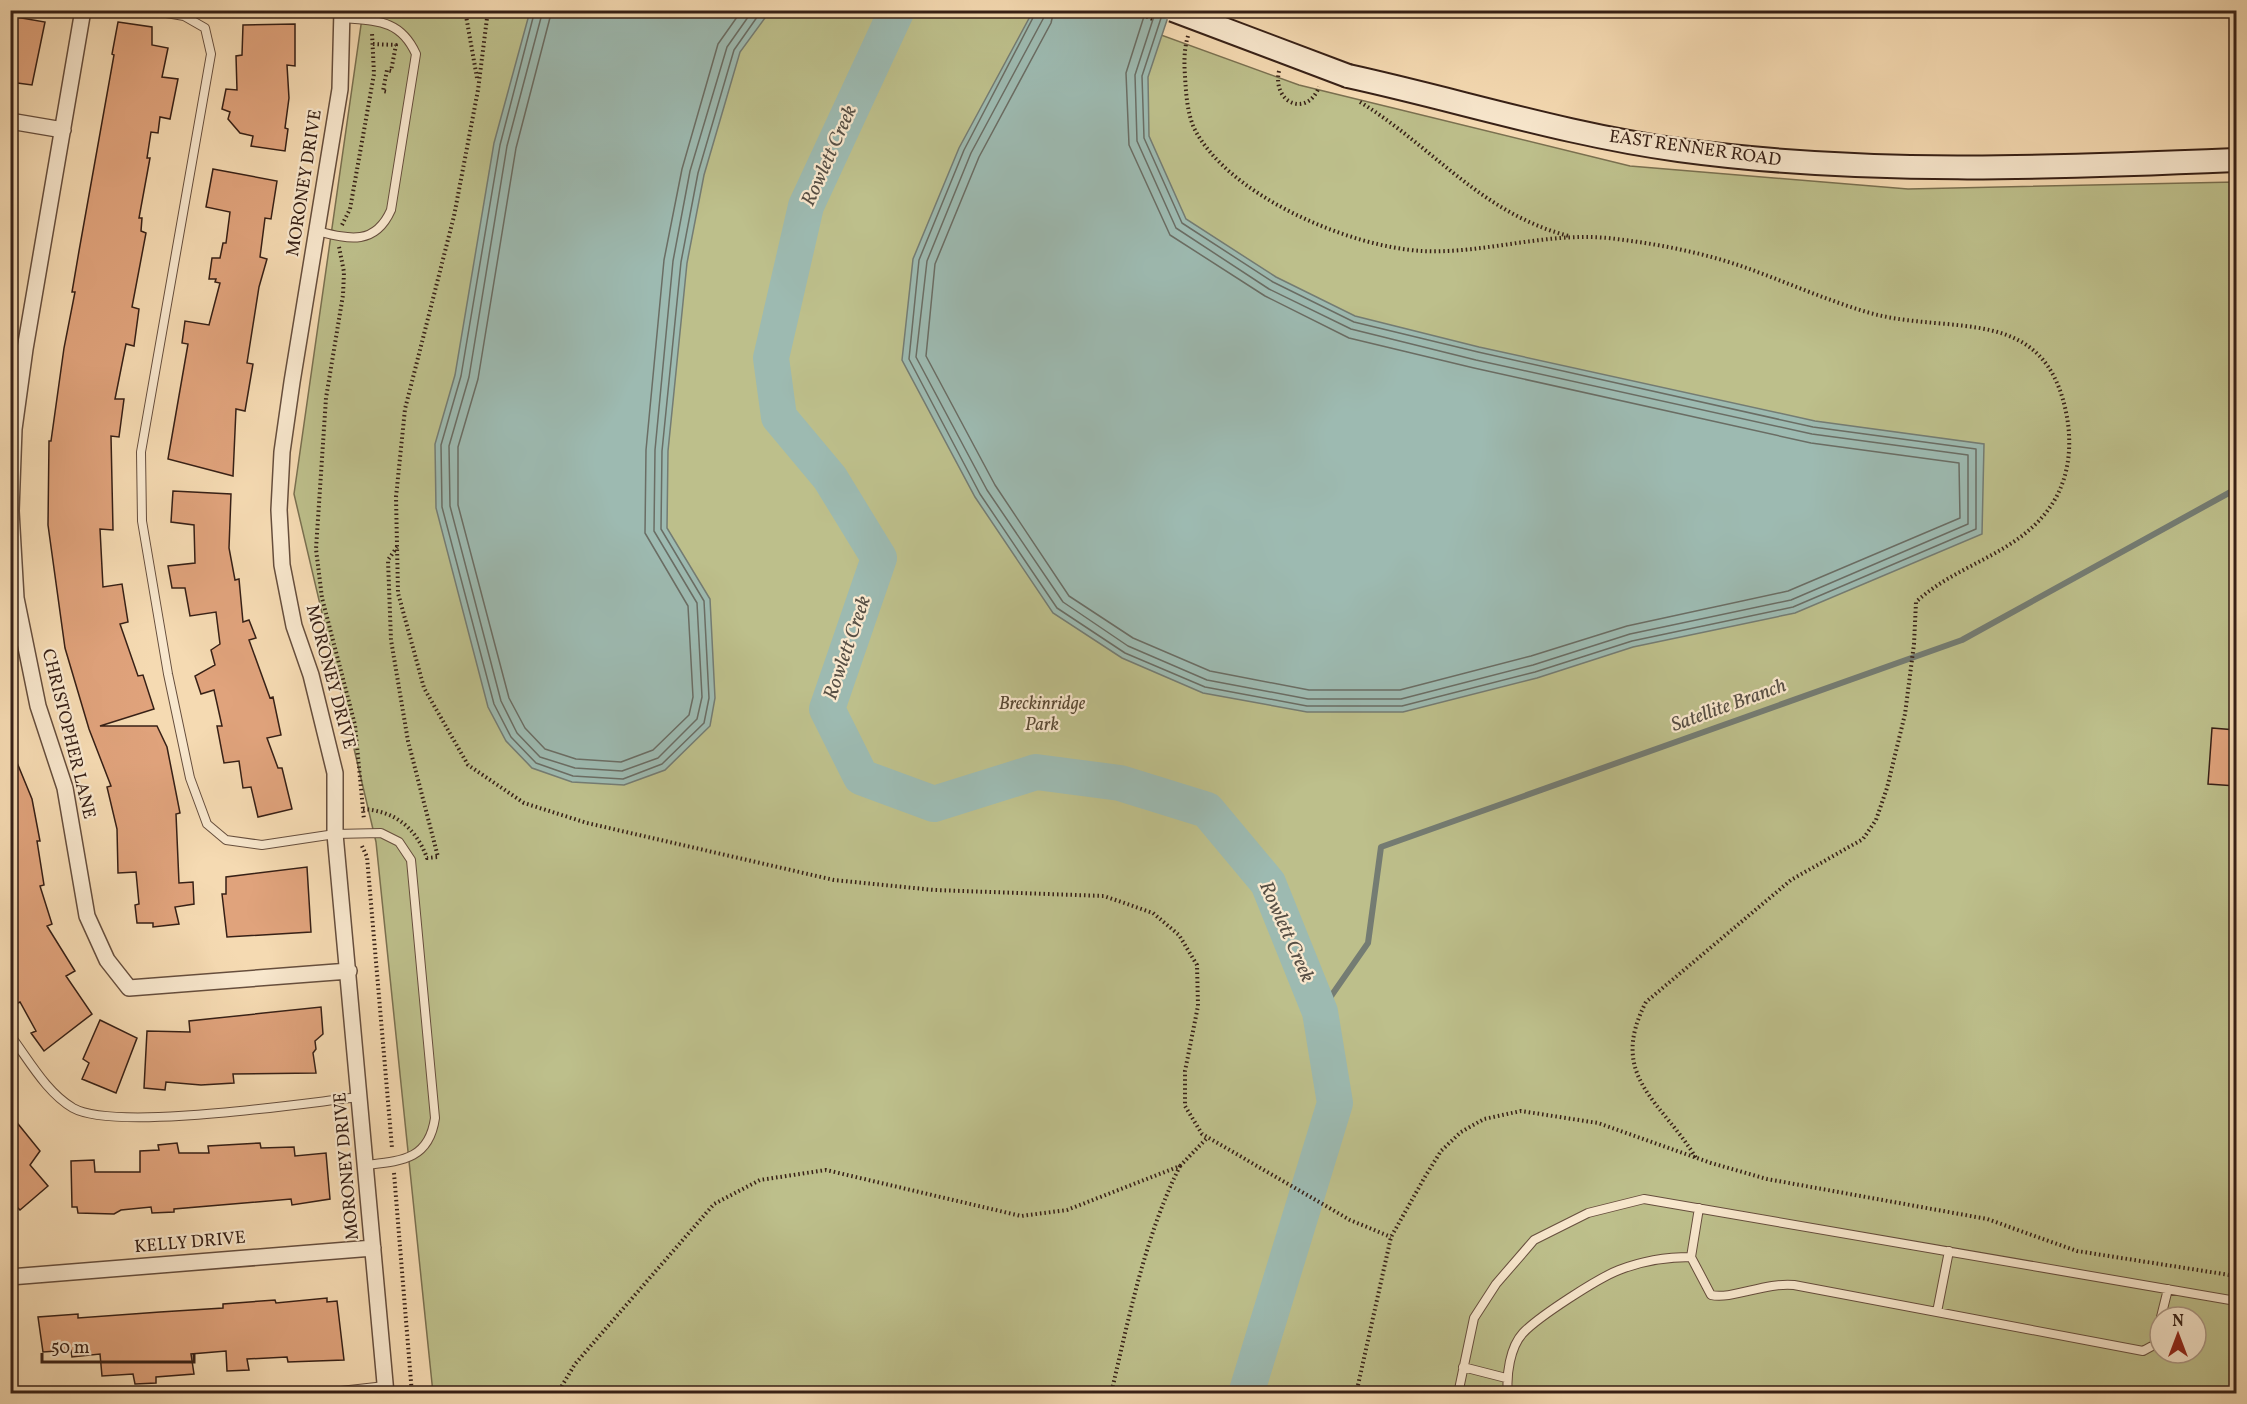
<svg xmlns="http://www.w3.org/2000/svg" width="2247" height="1404" viewBox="0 0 2247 1404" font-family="Vollkorn,serif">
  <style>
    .green { fill: #bdbf8b; stroke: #7a7050; stroke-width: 1.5; fill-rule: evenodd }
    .water { fill: #9dbab1; stroke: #747c73; stroke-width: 1.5 }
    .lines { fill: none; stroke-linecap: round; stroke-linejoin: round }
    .shore { stroke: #6a6d64; stroke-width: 1.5 }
    .stream { stroke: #747c73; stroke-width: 6 }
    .river { stroke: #9dbab1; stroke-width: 36 }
    .building { fill: #e0a37c; stroke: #372016; stroke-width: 1.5 }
    .lane-casing { stroke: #664e3d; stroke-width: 10 }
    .street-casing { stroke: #664e3d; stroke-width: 18 }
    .secondary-casing { stroke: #372016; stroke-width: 26 }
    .path { stroke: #372016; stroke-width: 4; stroke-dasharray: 1.5 3; stroke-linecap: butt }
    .lane { stroke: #f8e7cd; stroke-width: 8 }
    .street { stroke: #f8e7cd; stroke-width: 15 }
    .secondary { stroke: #f8e7cd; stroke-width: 22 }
    .secondary-bridge-casing { stroke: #372016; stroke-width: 26; stroke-linecap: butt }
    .path-bridge { stroke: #372016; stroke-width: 4; stroke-dasharray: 1.5 3; stroke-linecap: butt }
    .secondary-bridge { stroke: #f8e7cd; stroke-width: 22 }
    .labels { text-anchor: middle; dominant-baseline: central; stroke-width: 4.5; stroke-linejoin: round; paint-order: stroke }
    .street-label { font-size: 18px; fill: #372016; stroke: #f8e7cd }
    .park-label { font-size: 18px; font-style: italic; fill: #584833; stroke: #f8e7cd }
    .water-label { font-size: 20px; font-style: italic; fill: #564e44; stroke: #f8e7cd }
  </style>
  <rect width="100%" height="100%" fill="#f5dab2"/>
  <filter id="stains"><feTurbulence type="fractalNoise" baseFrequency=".00333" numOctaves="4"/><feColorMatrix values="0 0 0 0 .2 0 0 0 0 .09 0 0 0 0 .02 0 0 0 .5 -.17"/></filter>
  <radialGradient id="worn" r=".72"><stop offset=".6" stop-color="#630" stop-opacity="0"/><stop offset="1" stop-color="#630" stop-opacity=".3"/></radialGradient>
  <!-- green -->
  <path class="green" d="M 363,11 L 1095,11 L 1299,85 L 1630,166 L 1908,189 L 2236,182 L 2236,1393 L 433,1393 L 376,842 L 294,494 ZM 2160,1317 L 2196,1317 L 2196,1353 L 2160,1353 Z"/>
  <!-- water -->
  <path class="water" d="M 530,11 L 770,11 L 740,52 L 704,175 L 687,263 L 668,451 L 667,528 L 710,599 L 715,698 L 710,726 L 665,770 L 624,785 L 572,782 L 532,768 L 506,741 L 488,707 L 436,508 L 435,444 L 455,375 L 494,143 Z
    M 1033,11 L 1170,11 L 1148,77 L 1149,136 L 1186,219 L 1276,277 L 1355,316 L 1479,347 L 1815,421 L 1984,444 L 1982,534 L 1795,613 L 1633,647 L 1537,678 L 1403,712 L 1307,712 L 1203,693 L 1122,658 L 1053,613 L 975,497 L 902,360 L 913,259 L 959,148 Z"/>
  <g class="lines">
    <!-- shore -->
    <path class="shore" d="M 535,10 L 500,145 L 461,376 L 441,445 L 442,507 L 494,704 L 511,737 L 536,763 L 573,776 L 623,779 L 662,764 L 704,723 L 709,698 L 704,601 L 661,529 L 662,451 L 681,262 L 698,173 L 734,50 L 762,10
      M 543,10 L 507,146 L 469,377 L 449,446 L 450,506 L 501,701 L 517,733 L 540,757 L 575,768 L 622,771 L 658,758 L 697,719 L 702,697 L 697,603 L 654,531 L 655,450 L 673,261 L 690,171 L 727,47 L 753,10
      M 552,10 L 516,148 L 478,379 L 458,447 L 458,505 L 509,698 L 525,728 L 545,749 L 576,759 L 621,762 L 653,750 L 689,715 L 693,697 L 688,606 L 645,533 L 646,450 L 664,260 L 682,169 L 718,44 L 742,10
      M 1037,10 L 964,150 L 919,260 L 909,359 L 980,494 L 1057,608 L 1125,653 L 1205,687 L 1307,706 L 1402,706 L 1535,672 L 1632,641 L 1793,607 L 1976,529 L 1976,449 L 1813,427 L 1478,352 L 1354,322 L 1273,282 L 1182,223 L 1144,138 L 1142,76 L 1162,15
      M 1045,10 L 1043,19 L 971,153 L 927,261 L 916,357 L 987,490 L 1063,602 L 1128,646 L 1207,680 L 1308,699 L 1401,699 L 1533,665 L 1630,634 L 1791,600 L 1968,524 L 1968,455 L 1812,434 L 1476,360 L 1351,329 L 1269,289 L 1176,228 L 1137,141 L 1135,75 L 1156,10
      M 1054,10 L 1051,23 L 979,157 L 935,264 L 926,356 L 995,485 L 1069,596 L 1133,638 L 1210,671 L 1309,690 L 1400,690 L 1531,656 L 1627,626 L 1788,591 L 1960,518 L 1959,463 L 1811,443 L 1474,368 L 1349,338 L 1265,296 L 1170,235 L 1129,145 L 1126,73 L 1146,10"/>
    <!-- stream -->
    <path class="stream" d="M 1320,1012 L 1368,943 L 1381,847 L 1962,640 L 2236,489"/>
    <!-- river -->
    <path class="river" d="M 897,10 L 806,206 L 771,358 L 779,417 L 830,478 L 879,558 L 827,709 L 861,777 L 934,804 L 1036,772 L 1120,783 L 1207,810 L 1268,883 L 1320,1012 L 1335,1103 L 1246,1394"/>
  </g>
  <!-- building -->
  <path class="building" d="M 10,16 L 45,22 L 32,85 L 10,82 Z
    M 118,22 L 152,27 L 152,45 L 168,48 L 162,77 L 178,79 L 170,119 L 160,117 L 158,133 L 151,132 L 147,158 L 150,158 L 139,218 L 142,218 L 141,231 L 146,233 L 132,307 L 139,309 L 134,346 L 126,344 L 115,399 L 124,399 L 119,437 L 111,436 L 113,530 L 100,529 L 103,587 L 122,584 L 128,622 L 120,624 L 138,676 L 143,675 L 154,709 L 100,726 L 157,726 L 167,747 L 180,813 L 176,814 L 179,883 L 193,882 L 194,904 L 175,907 L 179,924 L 153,927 L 153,923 L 137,923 L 135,905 L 139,904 L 136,872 L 118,873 L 117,829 L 107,787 L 111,786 L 89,729 L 65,648 L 48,525 L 49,441 L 51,441 L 64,348 L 75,292 L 72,292 L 79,251 L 114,55 L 112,54 Z
    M 295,24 L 295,66 L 287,65 L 289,98 L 285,128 L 288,129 L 285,151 L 251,146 L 253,136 L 240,133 L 228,119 L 230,112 L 222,109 L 226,89 L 237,90 L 236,56 L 242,55 L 243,25 Z
    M 213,169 L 277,181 L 271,219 L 265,218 L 260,257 L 267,259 L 259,287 L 247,363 L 253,364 L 245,411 L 236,409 L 233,476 L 168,459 L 188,344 L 182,343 L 185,321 L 209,325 L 220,283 L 215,282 L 216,279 L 209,279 L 212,258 L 220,258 L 223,243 L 226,243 L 230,212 L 206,207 Z
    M 173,491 L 231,494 L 229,548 L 235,580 L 239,579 L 243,622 L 249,620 L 256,638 L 249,640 L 270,698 L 273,697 L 281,735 L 267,738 L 278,768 L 282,768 L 292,809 L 258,817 L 251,787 L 243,788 L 239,761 L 224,763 L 217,726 L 222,726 L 214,690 L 201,694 L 195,676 L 215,665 L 211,650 L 220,644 L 216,612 L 190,616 L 185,588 L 172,588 L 168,566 L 195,563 L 194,525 L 171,522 Z
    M 2212,728 L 2236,730 L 2236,786 L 2208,784 Z
    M 11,748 L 32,799 L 40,841 L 37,841 L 44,885 L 40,886 L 52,924 L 47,926 L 75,971 L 66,976 L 92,1014 L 44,1051 L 31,1033 L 36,1031 L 20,1002 L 16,1004 L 10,994 Z
    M 307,867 L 311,932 L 227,937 L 222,894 L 226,894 L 226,877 Z
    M 321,1007 L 323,1034 L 315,1041 L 316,1049 L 313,1053 L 316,1073 L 233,1074 L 234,1083 L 201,1085 L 166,1082 L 165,1090 L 144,1088 L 147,1031 L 190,1032 L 189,1021 Z
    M 100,1020 L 137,1038 L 116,1093 L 82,1079 L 89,1063 L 83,1059 Z
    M 10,1114 L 40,1151 L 30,1165 L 48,1186 L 20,1210 L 10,1200 Z
    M 177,1143 L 179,1153 L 209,1153 L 208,1146 L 260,1143 L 261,1148 L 294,1147 L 295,1156 L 326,1153 L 330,1199 L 292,1205 L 291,1199 L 174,1209 L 174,1212 L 152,1213 L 151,1207 L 121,1210 L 114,1214 L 78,1213 L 77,1207 L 72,1207 L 71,1161 L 94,1160 L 95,1172 L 140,1172 L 140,1151 L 159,1150 L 158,1145 Z
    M 327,1298 L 327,1302 L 337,1301 L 344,1360 L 288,1362 L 287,1357 L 247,1359 L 249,1370 L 227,1371 L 226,1351 L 191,1354 L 194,1374 L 156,1377 L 156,1383 L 135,1384 L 133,1374 L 102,1376 L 100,1354 L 72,1357 L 71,1350 L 43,1352 L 38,1317 L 78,1314 L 78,1318 L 160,1312 L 223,1308 L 223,1304 L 275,1300 L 276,1303 Z"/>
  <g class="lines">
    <defs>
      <path id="lane" d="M 149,10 L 184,16 L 205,28 L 211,54 L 141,452 L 142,521 L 168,674 L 190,778 L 207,824 L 226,840 L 262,845 L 335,834 L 381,833 L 399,842 L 411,860 L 435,1118 C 429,1160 401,1161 366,1165
        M 317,231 C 349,239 375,246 391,210 L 416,54 C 400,19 376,21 342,18
        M 10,1035 C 29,1060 46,1092 73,1108 C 116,1132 303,1103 360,1097
        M 1691,1257 L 1699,1208
        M 1937,1312 L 1949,1251
        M 2161,1317 L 2168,1289
        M 1463,1367 L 1506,1378
        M 314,1394 L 385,1386
        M 1458,1394 L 1474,1318 L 1496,1284 L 1534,1240 L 1588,1213 L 1644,1199 L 2236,1301
        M 1508,1394 C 1506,1375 1510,1347 1523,1333 C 1538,1317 1598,1278 1619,1270 C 1642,1261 1667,1257 1691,1257 L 1711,1295 C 1731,1300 1766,1282 1794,1285 L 2143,1351 L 2154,1345 L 2160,1321"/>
      <path id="street" d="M 83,10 L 25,349 L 14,429 L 11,511 L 16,598 L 38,706 L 65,788 L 87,916 L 107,960 L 129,988 L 349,971
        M 342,10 L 340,89 L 292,382 L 282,452 L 279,510 L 282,565 L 294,626 L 311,675 L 335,773 L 335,834 L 386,1394
        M 10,121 L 63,130
        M 10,1277 L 373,1248"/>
      <path id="secondary" d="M 1348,76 C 1458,100 1567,135 1679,150 C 1864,175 2051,168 2236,160"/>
    </defs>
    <!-- lane casing -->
    <use href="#lane" class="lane-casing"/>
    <!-- street casing -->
    <use href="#street" class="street-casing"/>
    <!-- secondary casing -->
    <use href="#secondary" class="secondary-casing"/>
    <!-- path -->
    <path class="path" d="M 465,10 L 477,78
      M 488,10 L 478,90 L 454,216 L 405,409 L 396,497 L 398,593 L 424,688 L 468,765 L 524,803 L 587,823 L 834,880 L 934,890 L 1104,896 L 1153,913 L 1179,935 L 1197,965 L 1198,1006 L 1185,1071 L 1185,1106 L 1202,1134 L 1350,1220 L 1391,1237
      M 1188,36 C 1184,49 1184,62 1185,76 C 1186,93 1187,112 1194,128 C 1228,196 1350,247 1422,251 C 1484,254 1545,232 1608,238 C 1652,243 1696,251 1738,265 C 1782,280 1825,300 1870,313 C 1953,336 2046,302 2067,417 C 2072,446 2069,476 2054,501 C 2022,554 1959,562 1916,602 L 1914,644 L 1905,714 L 1887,788 L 1876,820 L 1863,839 L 1791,880 L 1646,1002 C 1607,1077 1662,1101 1696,1158
      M 373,44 L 396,45 L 391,71 L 387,70 L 383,91 L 388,92
      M 1279,71 C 1272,103 1307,118 1319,87
      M 1360,102 C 1433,147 1482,214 1569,236
      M 342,225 L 350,209 L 374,74 L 372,33
      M 339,247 L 344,272 L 343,295 L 326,398 L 316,549 L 322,598 L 355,725 L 364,820
      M 363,809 C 395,811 416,828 427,858 L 438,857 L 408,741 L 391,640 L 388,560 L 397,547
      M 362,846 L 367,857 L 392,1148
      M 1180,1166 L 1208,1137
      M 394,1173 L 412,1394
      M 557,1394 L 575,1364 L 714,1204 L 760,1180 L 826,1170 L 1021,1216 L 1067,1210 L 1180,1166 C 1145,1236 1129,1317 1111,1394
      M 1356,1394 L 1391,1237 L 1426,1175 L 1441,1151 L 1461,1132 L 1484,1119 L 1521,1111 L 1598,1123 L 1711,1163 L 1767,1179 L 1987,1219 L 2077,1251 L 2236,1276"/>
    <!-- lane -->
    <use href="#lane" class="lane"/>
    <!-- street -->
    <use href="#street" class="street"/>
    <!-- secondary -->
    <use href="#secondary" class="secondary"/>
    <defs>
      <path id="secondary-bridge" d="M 1173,10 L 1348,76"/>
    </defs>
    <!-- secondary-bridge casing -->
    <use href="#secondary-bridge" class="secondary-bridge-casing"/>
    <!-- path-bridge -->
    <path class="path-bridge" d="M 1130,10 L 1155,20"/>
    <!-- secondary-bridge -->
    <use href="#secondary-bridge" class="secondary-bridge"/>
  </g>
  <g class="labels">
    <!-- street labels -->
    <g class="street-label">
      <text transform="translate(1695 149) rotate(8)">EAST RENNER ROAD</text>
      <text transform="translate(305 183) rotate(-81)">MORONEY DRIVE</text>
      <text transform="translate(330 677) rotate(75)">MORONEY DRIVE</text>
      <text transform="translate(68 734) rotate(76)">CHRISTOPHER LANE</text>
      <text transform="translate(347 1166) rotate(-95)">MORONEY DRIVE</text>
      <text transform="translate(190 1243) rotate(-5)">KELLY DRIVE</text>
    </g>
    <!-- park labels -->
    <g class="park-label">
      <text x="1042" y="704">Breckinridge<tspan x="1042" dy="21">Park</tspan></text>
    </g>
    <!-- water labels -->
    <g class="water-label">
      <text transform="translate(830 156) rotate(-66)">Rowlett Creek</text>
      <text transform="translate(848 648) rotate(-71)">Rowlett Creek</text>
      <text transform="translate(1729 706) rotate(-20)">Satellite Branch</text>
      <text transform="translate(1286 932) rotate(66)">Rowlett Creek</text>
    </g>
  </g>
  <!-- margin -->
  <rect width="2247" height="1404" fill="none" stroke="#f5dab2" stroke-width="36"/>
  <rect x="12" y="12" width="2223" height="1380" fill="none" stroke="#372016" stroke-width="3"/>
  <rect x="18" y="18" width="2211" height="1368" fill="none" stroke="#372016" stroke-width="1.5"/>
  <!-- north arrow -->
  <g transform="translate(2178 1335)"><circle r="28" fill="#f8e7cd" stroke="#ab9784" stroke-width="1.5"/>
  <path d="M0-4.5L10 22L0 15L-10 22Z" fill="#8f2418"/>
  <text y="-9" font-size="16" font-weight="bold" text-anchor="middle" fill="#372016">N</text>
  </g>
  <!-- scale -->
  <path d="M42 1353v9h152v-9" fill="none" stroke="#372016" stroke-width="3"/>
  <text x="51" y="1353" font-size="18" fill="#372016" stroke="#f8e7cd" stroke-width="4.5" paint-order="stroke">50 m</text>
  <rect width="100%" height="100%" filter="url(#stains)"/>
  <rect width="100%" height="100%" fill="url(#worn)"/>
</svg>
